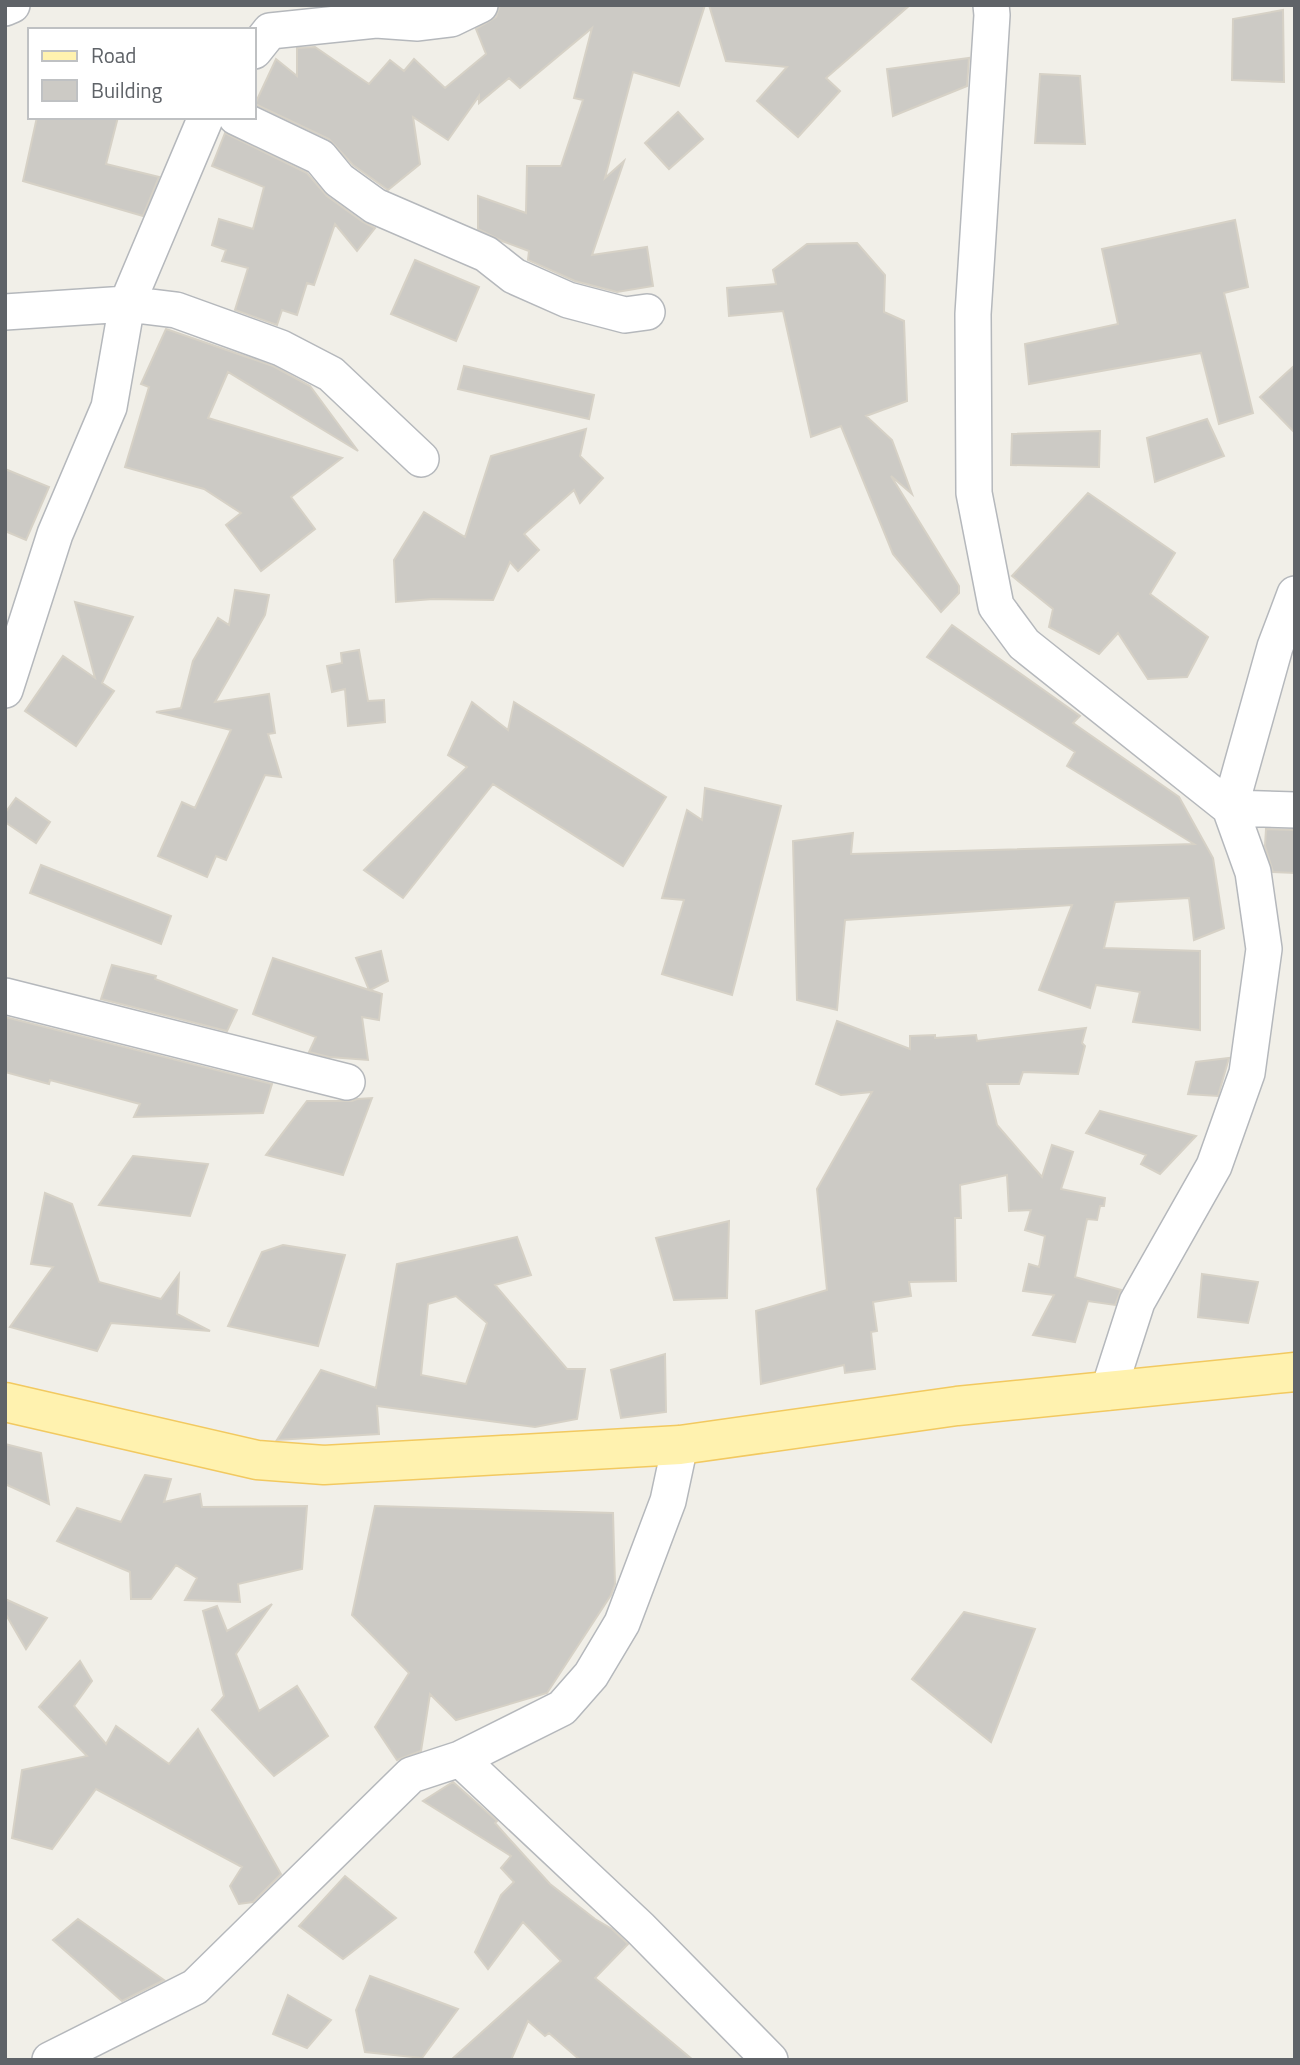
<svg xmlns="http://www.w3.org/2000/svg" width="1300" height="2065" viewBox="0 0 1300 2065" font-family="'Titillium Web',sans-serif">
  <style>
    .building { fill: #cccac5; stroke: #d6d1c6; stroke-width: 2; fill-rule: evenodd }
    .lines { fill: none; stroke-linecap: round; stroke-linejoin: round }
    .minor-casing { stroke: #b5b8bc; stroke-width: 38 }
    .major-casing { stroke: #f2c960; stroke-width: 41 }
    .minor { stroke: #fff; stroke-width: 35 }
    .major { stroke: #fff2af; stroke-width: 38 }
  </style>
  <rect width="100%" height="100%" fill="#f1efe8"/>
  <!-- building -->
  <path class="building" d="M 500,5 L 705,5 L 679,86 L 633,72 L 605,178 L 624,161 L 592,255 L 647,247 L 653,286 L 617,292 L 575,281 L 528,260 L 529,251 L 502,241 L 478,229 L 478,196 L 526,213 L 527,166 L 561,166 L 583,100 L 574,98 L 592,28 L 520,88 L 509,78 L 479,103 L 479,96 L 448,140 L 413,117 L 420,164 L 388,190 L 353,165 L 329,139 L 255,104 L 276,59 L 297,76 L 297,48 L 315,47 L 369,84 L 390,60 L 404,71 L 414,59 L 445,88 L 486,54 L 476,29 L 496,17 Z
    M 709,5 L 910,5 L 826,78 L 840,91 L 798,137 L 757,101 L 787,67 L 726,61 Z
    M 1283,10 L 1284,82 L 1232,80 L 1233,19 Z
    M 969,58 L 967,86 L 893,116 L 887,69 Z
    M 1040,74 L 1080,76 L 1085,144 L 1035,143 Z
    M 678,112 L 703,139 L 669,169 L 645,143 Z
    M 37,117 L 118,117 L 106,164 L 159,177 L 143,216 L 23,181 Z
    M 225,133 L 307,173 L 327,196 L 363,222 L 375,228 L 357,251 L 335,224 L 314,285 L 307,283 L 297,315 L 282,310 L 277,325 L 235,310 L 248,268 L 222,261 L 226,250 L 212,245 L 219,219 L 253,229 L 264,187 L 212,166 Z
    M 1235,220 L 1248,287 L 1224,293 L 1253,413 L 1219,424 L 1201,353 L 1029,384 L 1025,344 L 1118,324 L 1102,249 Z
    M 857,243 L 885,275 L 884,312 L 904,321 L 907,401 L 866,416 L 892,440 L 912,494 L 891,476 L 959,586 L 959,593 L 941,612 L 893,554 L 841,426 L 811,437 L 783,311 L 729,316 L 727,288 L 776,284 L 773,270 L 807,244 Z
    M 415,260 L 479,287 L 456,341 L 391,314 Z
    M 166,329 L 273,366 L 310,386 L 358,451 L 228,372 L 208,418 L 342,458 L 291,497 L 315,529 L 261,571 L 226,525 L 241,513 L 204,489 L 125,467 L 149,387 L 141,384 Z
    M 1295,365 L 1295,433 L 1260,397 Z
    M 464,366 L 594,395 L 589,419 L 458,389 Z
    M 1207,419 L 1224,456 L 1155,482 L 1147,438 Z
    M 586,429 L 580,456 L 603,478 L 580,503 L 574,490 L 524,534 L 539,550 L 518,571 L 510,562 L 493,600 L 433,599 L 396,602 L 394,560 L 424,512 L 465,537 L 491,456 Z
    M 1100,431 L 1099,467 L 1011,465 L 1012,434 Z
    M 5,469 L 49,487 L 26,540 L 5,531 Z
    M 1088,493 L 1175,553 L 1150,594 L 1208,637 L 1187,677 L 1148,679 L 1118,633 L 1099,654 L 1049,627 L 1053,609 L 1012,576 Z
    M 235,590 L 269,595 L 265,615 L 215,702 L 269,694 L 275,733 L 268,734 L 281,777 L 265,775 L 226,860 L 216,856 L 207,877 L 158,856 L 182,802 L 195,808 L 231,730 L 156,712 L 181,708 L 193,661 L 218,618 L 229,625 Z
    M 75,602 L 133,617 L 102,683 L 114,691 L 76,746 L 25,711 L 63,656 L 95,678 Z
    M 952,625 L 1080,716 L 1073,723 L 1179,797 L 1213,858 L 1224,928 L 1194,940 L 1189,898 L 1115,902 L 1104,948 L 1200,951 L 1200,1030 L 1133,1022 L 1140,992 L 1096,985 L 1090,1008 L 1039,990 L 1072,905 L 845,920 L 837,1010 L 797,1000 L 793,841 L 853,833 L 851,854 L 1194,844 L 1067,766 L 1075,752 L 927,657 Z
    M 359,650 L 368,701 L 384,700 L 385,722 L 348,726 L 345,689 L 332,692 L 327,666 L 342,663 L 341,653 Z
    M 472,702 L 508,730 L 514,702 L 666,797 L 623,866 L 493,784 L 403,898 L 364,870 L 467,767 L 448,755 Z
    M 705,788 L 781,806 L 732,995 L 662,974 L 684,900 L 662,898 L 687,810 L 702,820 Z
    M 16,798 L 50,822 L 36,843 L 5,822 L 5,813 Z
    M 1266,829 L 1295,830 L 1295,873 L 1273,872 L 1265,846 Z
    M 41,865 L 171,916 L 161,944 L 30,893 Z
    M 381,951 L 388,981 L 370,990 L 382,994 L 379,1020 L 362,1017 L 368,1060 L 329,1057 L 309,1052 L 316,1037 L 253,1014 L 273,958 L 369,990 L 356,958 Z
    M 112,965 L 156,976 L 155,979 L 237,1010 L 227,1031 L 101,999 Z
    M 5,1017 L 272,1084 L 263,1113 L 134,1117 L 140,1104 L 50,1080 L 49,1084 L 5,1072 Z
    M 837,1021 L 910,1049 L 910,1036 L 935,1035 L 935,1038 L 976,1035 L 977,1041 L 1086,1028 L 1082,1043 L 1085,1046 L 1078,1074 L 1023,1072 L 1019,1084 L 987,1084 L 997,1125 L 1042,1177 L 1052,1145 L 1073,1152 L 1061,1189 L 1105,1198 L 1104,1206 L 1100,1206 L 1097,1220 L 1087,1219 L 1075,1277 L 1121,1290 L 1115,1305 L 1088,1301 L 1075,1342 L 1033,1335 L 1054,1295 L 1023,1291 L 1029,1264 L 1039,1267 L 1045,1236 L 1025,1230 L 1031,1210 L 1009,1211 L 1007,1175 L 960,1185 L 961,1218 L 955,1218 L 956,1281 L 909,1282 L 911,1296 L 873,1302 L 877,1331 L 871,1332 L 875,1369 L 845,1373 L 844,1365 L 761,1384 L 756,1311 L 827,1290 L 817,1189 L 872,1092 L 841,1095 L 816,1084 Z
    M 1229,1058 L 1218,1096 L 1188,1094 L 1196,1062 Z
    M 372,1098 L 343,1175 L 266,1155 L 307,1101 L 352,1101 L 357,1099 Z
    M 1100,1111 L 1196,1136 L 1160,1174 L 1141,1164 L 1146,1155 L 1086,1133 Z
    M 133,1156 L 208,1164 L 190,1216 L 99,1205 Z
    M 45,1193 L 72,1204 L 99,1282 L 161,1299 L 179,1274 L 177,1314 L 210,1331 L 111,1323 L 97,1351 L 10,1327 L 53,1267 L 31,1264 Z
    M 729,1221 L 727,1298 L 674,1300 L 656,1238 Z
    M 517,1237 L 531,1275 L 495,1285 L 567,1369 L 585,1369 L 577,1419 L 535,1427 L 377,1406 L 379,1434 L 277,1440 L 321,1370 L 376,1388 L 397,1264 ZM 456,1296 L 487,1323 L 466,1384 L 421,1375 L 428,1304 Z
    M 283,1245 L 345,1255 L 318,1346 L 228,1326 L 262,1252 Z
    M 1202,1274 L 1258,1282 L 1248,1323 L 1198,1317 Z
    M 665,1354 L 666,1412 L 621,1418 L 611,1370 Z
    M 5,1444 L 41,1453 L 49,1504 L 5,1484 Z
    M 145,1475 L 171,1479 L 164,1502 L 200,1494 L 202,1507 L 307,1506 L 302,1569 L 238,1584 L 240,1602 L 185,1600 L 197,1578 L 176,1565 L 151,1599 L 131,1599 L 130,1572 L 57,1541 L 77,1508 L 121,1522 Z
    M 375,1506 L 613,1513 L 615,1584 L 611,1595 L 547,1693 L 456,1720 L 430,1694 L 421,1751 L 397,1760 L 375,1727 L 409,1673 L 352,1615 Z
    M 5,1599 L 47,1618 L 26,1649 L 5,1613 Z
    M 272,1604 L 236,1654 L 259,1711 L 297,1686 L 328,1736 L 274,1776 L 212,1710 L 224,1696 L 203,1611 L 217,1606 L 227,1631 Z
    M 964,1612 L 1035,1629 L 991,1742 L 912,1679 Z
    M 80,1661 L 92,1681 L 74,1706 L 106,1744 L 116,1726 L 169,1764 L 198,1729 L 281,1874 L 253,1902 L 239,1904 L 230,1886 L 242,1867 L 96,1789 L 52,1849 L 12,1838 L 22,1770 L 87,1756 L 39,1707 Z
    M 453,1782 L 497,1821 L 495,1823 L 550,1884 L 595,1919 L 612,1929 L 628,1944 L 595,1978 L 693,2060 L 580,2060 L 549,2033 L 545,2036 L 528,2021 L 511,2060 L 451,2060 L 561,1961 L 523,1922 L 488,1969 L 475,1952 L 501,1895 L 514,1882 L 501,1868 L 511,1856 L 423,1801 Z
    M 345,1876 L 396,1918 L 343,1959 L 299,1926 Z
    M 78,1919 L 164,1980 L 122,2001 L 53,1940 Z
    M 370,1976 L 458,2009 L 422,2058 L 365,2052 L 356,2010 Z
    M 288,1995 L 331,2020 L 307,2048 L 273,2034 Z"/>
  <g class="lines">
    <defs>
      <path id="minor" d="M 991,5 L 992,15 L 973,314 L 974,493 L 996,606 L 1024,644 L 1230,808 L 1253,872 L 1264,949 L 1247,1073 L 1214,1166 L 1137,1302 L 1108,1392
        M 5,8 L 12,5
        M 376,20 L 418,23 L 451,19 L 480,5
        M 254,51 L 270,31 L 376,20 L 378,5
        M 236,117 L 320,157 L 339,180 L 375,206 L 486,254 L 514,276 L 568,300 L 625,315 L 647,312
        M 5,312 L 127,304 L 176,310 L 281,348 L 331,374 L 421,459
        M 1295,594 L 1275,647 L 1230,808 L 1295,810
        M 5,690 L 55,534 L 109,407 L 127,304 L 206,117
        M 5,996 L 347,1082
        M 460,1759 L 640,1928 L 770,2060
        M 50,2060 L 195,1987 L 411,1775 L 460,1759 L 562,1708 L 591,1675 L 622,1623 L 668,1501 L 680,1445"/>
      <path id="major" d="M 5,1402 L 257,1460 L 324,1465 L 680,1445 L 957,1406 L 1295,1372"/>
    </defs>
    <!-- minor casing -->
    <use href="#minor" class="minor-casing"/>
    <!-- major casing -->
    <use href="#major" class="major-casing"/>
    <!-- minor -->
    <use href="#minor" class="minor"/>
    <!-- major -->
    <use href="#major" class="major"/>
  </g>
  <!-- border -->
  <rect width="1300" height="2065" fill="none" stroke="#5f6368" stroke-width="14"/>
  <!-- legend -->
  <rect x="28" y="28" width="228" height="91" fill="#ffffff" stroke="#bfc1c3" stroke-width="2"/>
  <rect x="42" y="51" width="35" height="10" fill="#fff2af" stroke="#bfc1c3" stroke-width="2"/>
  <text x="91" y="63" font-size="21" fill="#5f6368">Road</text>
  <rect x="42" y="80" width="35" height="21" fill="#cccac5" stroke="#bfc1c3" stroke-width="2"/>
  <text x="91" y="98" font-size="21" fill="#5f6368">Building</text>
</svg>
